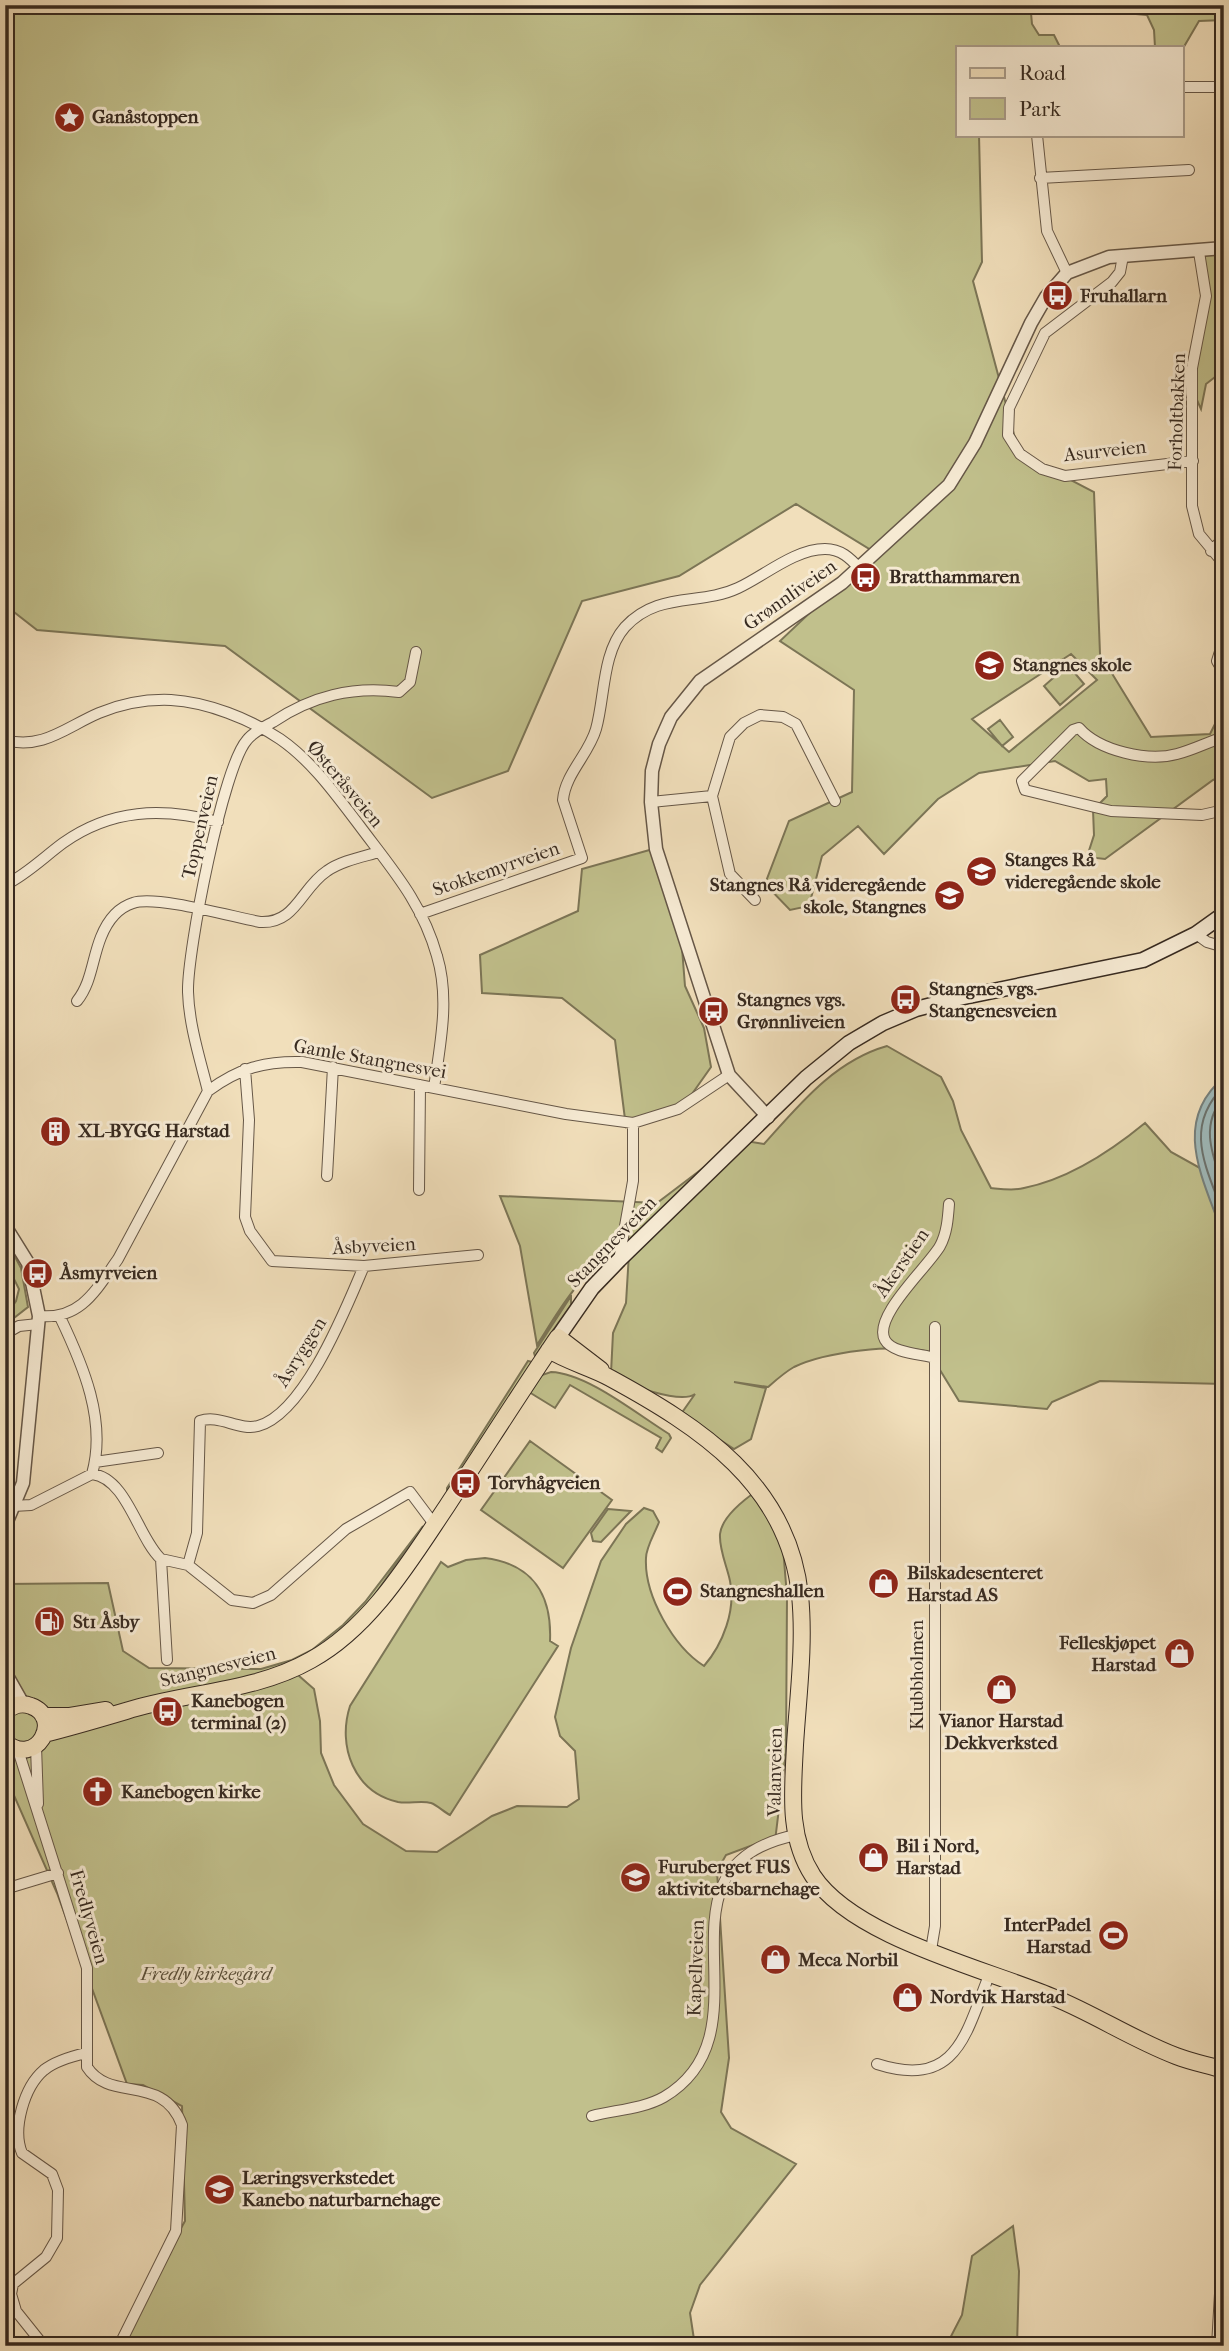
<svg xmlns="http://www.w3.org/2000/svg" width="1229" height="2351" viewBox="0 0 1229 2351" font-family="'IM FELL French Canon',serif">
  <style>
    .green { fill: #c1c08c; stroke: #7c7556; stroke-width: 2; fill-rule: evenodd }
    .water { fill: #9fbabb; stroke: #75807d; stroke-width: 2 }
    .lines { fill: none; stroke-linecap: round; stroke-linejoin: round }
    .shore { stroke: #6b726e; stroke-width: 2 }
    .minor-casing { stroke: #665747; stroke-width: 12 }
    .tertiary-casing { stroke: #665747; stroke-width: 15 }
    .secondary-casing { stroke: #372a20; stroke-width: 17 }
    .primary-casing { stroke: #372a20; stroke-width: 18 }
    .minor { stroke: #f6ead3; stroke-width: 10 }
    .tertiary { stroke: #f6ead3; stroke-width: 12 }
    .secondary { stroke: #f6ead3; stroke-width: 14 }
    .primary { stroke: #f1dfbb; stroke-width: 16 }
    .labels { text-anchor: middle; dominant-baseline: central; stroke-width: 6; stroke-linejoin: round; paint-order: stroke }
    .poi-label { font-size: 19px; font-weight: bold; fill: #372a20; stroke: #f6ead3; text-anchor: start }
    .street-label { font-size: 19px; fill: #372a20; stroke: #f6ead3 }
    .park-label { font-size: 19px; font-style: italic; fill: #5a503b; stroke: #f6ead3 }
  </style>
  <rect width="100%" height="100%" fill="#f1dfbb"/>
  <filter id="stains"><feTurbulence type="fractalNoise" baseFrequency=".00286" numOctaves="4"/><feColorMatrix values="0 0 0 0 .2 0 0 0 0 .09 0 0 0 0 .02 0 0 0 .5 -.17"/></filter>
  <radialGradient id="worn" r=".72"><stop offset=".6" stop-color="#630" stop-opacity="0"/><stop offset="1" stop-color="#630" stop-opacity=".3"/></radialGradient>
  <!-- green -->
  <path class="green" d="M 5,5 L 1224,5 L 1224,20 L 1199,21 L 1182,50 L 1182,47 L 1155,47 L 1154,30 L 1147,15 L 1102,11 L 1031,13 L 1032,24 L 1039,35 L 1054,35 L 1060,47 L 958,47 L 958,135 L 979,135 L 982,262 L 973,281 L 1019,453 L 1094,492 L 1100,654 L 1151,737 L 1210,734 L 1224,706 L 1224,776 L 1213,780 L 1105,859 L 1087,857 L 1094,835 L 1093,810 L 1107,796 L 1106,779 L 1089,781 L 1055,761 L 979,773 L 938,799 L 884,854 L 858,826 L 822,856 L 809,906 L 790,910 L 765,884 L 789,821 L 852,792 L 854,690 L 780,641 L 874,552 L 796,504 L 679,576 L 582,601 L 508,771 L 432,798 L 225,646 L 37,630 L 5,605 ZM 1071,654 L 1097,680 L 1009,752 L 972,719 Z
    M 1224,247 L 1224,370 L 1206,384 L 1201,409 L 1192,389 L 1204,311 L 1196,253 Z
    M 1068,665 L 1084,684 L 1060,705 L 1044,686 Z
    M 1000,720 L 1013,737 L 1002,746 L 988,729 Z
    M 653,849 L 682,948 L 685,986 L 704,1028 L 711,1067 L 687,1101 L 626,1127 L 615,1040 L 562,998 L 482,993 L 480,955 L 578,911 L 582,869 Z
    M 887,1046 L 941,1077 L 953,1101 L 961,1130 L 991,1188 C 1001,1189 1014,1191 1024,1188 C 1069,1179 1111,1151 1145,1123 L 1171,1152 L 1200,1168 L 1224,1238 L 1224,1384 L 1100,1381 L 1052,1402 L 1047,1409 L 959,1401 L 929,1352 C 896,1343 825,1352 794,1367 C 785,1372 776,1380 768,1387 L 734,1382 L 766,1388 L 751,1439 L 734,1449 L 681,1414 L 695,1394 C 681,1404 623,1385 611,1373 L 613,1333 L 626,1303 L 629,1253 C 590,1251 555,1318 537,1345 L 520,1246 L 500,1196 L 657,1203 L 740,1140 L 764,1144 C 799,1105 834,1061 887,1046 Z
    M 5,1238 L 21,1268 L 28,1307 L 5,1325 L 5,1317 L 16,1301 L 19,1289 L 5,1261 Z
    M 571,1296 L 571,1305 L 535,1356 L 534,1353 Z
    M 528,1361 L 532,1362 L 447,1492 L 447,1488 Z
    M 551,1372 C 587,1373 638,1415 669,1434 L 671,1438 L 662,1452 L 656,1448 L 661,1438 L 570,1385 L 555,1408 L 529,1392 L 539,1376 Z
    M 530,1441 L 612,1500 L 563,1568 L 481,1510 Z
    M 758,1490 L 783,1548 L 787,1596 L 786,1751 L 775,1841 L 761,1842 L 726,1855 L 717,1871 L 729,2058 L 721,2112 L 731,2128 L 796,2164 L 700,2285 L 690,2313 L 695,2346 L 116,2346 L 185,2221 L 182,2106 L 143,2085 L 127,2084 L 57,1893 L 5,1775 L 5,1584 L 108,1583 L 123,1651 L 149,1668 L 261,1669 L 292,1660 L 312,1650 L 343,1625 L 365,1602 L 423,1526 L 366,1607 L 348,1627 L 290,1668 L 314,1689 L 320,1721 L 321,1753 L 334,1785 L 363,1824 L 406,1851 L 437,1852 L 492,1816 L 517,1806 L 567,1807 L 579,1799 L 575,1751 L 560,1736 L 555,1717 L 571,1648 L 601,1561 L 626,1524 L 644,1508 L 653,1511 L 659,1522 C 655,1533 646,1547 646,1558 C 644,1596 674,1647 704,1666 C 723,1644 736,1610 730,1581 C 727,1566 719,1550 720,1534 C 722,1516 745,1499 758,1490 Z
    M 608,1509 L 631,1511 L 601,1542 L 593,1541 L 591,1533 Z
    M 485,1558 C 533,1564 552,1595 550,1641 L 558,1646 L 450,1815 C 444,1812 437,1805 431,1803 C 422,1800 409,1804 398,1802 C 354,1792 337,1746 350,1706 L 441,1562 L 448,1567 L 466,1560 Z
    M 1013,2226 L 1019,2271 L 1017,2346 L 946,2346 L 962,2315 L 972,2256 Z"/>
  <!-- water -->
  <path class="water" d="M 1224,1077 L 1224,1238 C 1205,1181 1169,1124 1224,1077 Z"/>
  <g class="lines">
    <!-- shore -->
    <path class="shore" d="M 1224,1086 C 1182,1128 1207,1168 1224,1216
      M 1224,1098 C 1198,1125 1214,1159 1224,1189"/>
    <defs>
      <path id="minor" d="M 1182,87 L 1224,87
        M 1037,135 L 1047,231 L 1067,273
        M 1040,178 L 1189,170
        M 1199,252 L 1206,296 L 1192,368 L 1192,506 L 1199,534 L 1224,564
        M 1123,256 L 1120,272 L 1112,282 L 1045,333 L 1009,408 L 1008,435 L 1020,454 L 1042,469 L 1065,476 L 1193,461
        M 1224,479 L 1224,483
        M 1211,551 L 1224,538
        M 1224,639 L 1217,661 L 1224,673
        M 1224,737 C 1208,742 1193,750 1177,754 C 1148,762 1099,751 1079,728 L 1073,730 L 1022,781 L 1025,790 L 1111,811 L 1202,815 L 1224,810
        M 5,740 C 43,750 66,727 99,713 C 121,704 147,699 171,700 C 207,702 250,719 280,739 C 312,761 336,795 359,825 C 391,868 422,902 437,956 C 450,999 440,1045 434,1088
        M 651,802 L 712,796
        M 5,885 C 26,875 44,857 63,843 C 111,809 162,807 218,822
        M 755,900 L 730,874 L 712,796 L 730,737 L 744,723 L 760,715 L 783,717 L 796,724 L 835,801
        M 420,914 L 582,858 L 563,800 C 565,774 589,754 596,729 C 605,697 602,653 625,627 C 658,591 700,606 738,588 C 764,576 795,549 825,549 C 841,549 850,558 860,569
        M 1196,934 L 1207,942 L 1224,947
        M 77,1001 C 92,982 92,959 101,937 C 107,922 117,908 133,903 C 156,895 233,917 260,922 C 296,924 301,888 327,871 C 341,861 362,857 379,852
        M 245,1069 L 249,1120 L 245,1217 L 250,1231 L 272,1261 L 364,1266 L 478,1255
        M 208,1091 C 200,1059 189,1025 188,992 C 187,952 223,767 247,740 C 253,732 264,727 273,722 C 312,696 352,686 399,692 L 410,682 L 416,652
        M 327,1176 L 333,1067
        M 419,1190 L 420,1085
        M 619,1260 L 633,1181 L 633,1123
        M 39,1316 C 81,1320 96,1290 118,1259 L 208,1091 C 239,1068 265,1061 302,1062 L 566,1114 L 633,1123 L 678,1109 L 729,1075
        M 60,1317 C 83,1365 107,1421 92,1474
        M 5,1334 L 19,1326 L 38,1324
        M 935,1358 C 921,1354 892,1353 885,1340 C 872,1317 928,1267 940,1246 C 947,1233 948,1218 949,1204
        M 95,1462 L 158,1453
        M 13,1506 L 31,1505 L 92,1474 C 127,1478 138,1538 161,1559 L 167,1660
        M 161,1559 L 188,1565 L 232,1600 L 253,1603 L 271,1595 L 346,1529 L 410,1492 L 434,1524
        M 188,1565 L 197,1533 L 200,1421 C 219,1414 239,1431 258,1426 C 305,1413 346,1308 364,1266
        M 36,1746 L 38,1804
        M 18,1750 L 87,1968 L 87,2067 C 110,2103 163,2073 182,2125 L 176,2231 L 119,2346
        M 5,1889 L 58,1873
        M 931,1950 L 935,1926 L 935,1327
        M 877,2064 C 958,2090 966,2032 990,1973
        M 592,2116 C 615,2110 643,2109 664,2097 C 778,2029 639,1867 796,1835
        M 44,2346 L 16,2311 L 11,2294 L 13,2284 L 46,2257 L 57,2238 L 58,2190 L 52,2174 L 22,2153 C 12,2129 24,2087 44,2070 C 54,2062 73,2056 86,2053
        M 1217,2346 L 1224,2224"/>
      <path id="tertiary" d="M 768,1117 L 729,1075 L 656,849 L 651,802 L 652,771 L 659,744 L 671,717 L 700,681 L 842,583 L 949,485 L 975,443 L 1031,323 L 1046,297 L 1067,273 L 1109,257 L 1224,248
        M 5,1226 L 28,1263 L 39,1316 L 23,1483 L 5,1526
        M 6,1674 L 23,1704"/>
      <path id="secondary" d="M 558,1337 L 592,1288 L 619,1260 L 806,1078 L 849,1043 L 883,1023 L 916,1009 L 959,998 L 1143,960 L 1196,934 L 1224,914"/>
      <path id="primary" d="M 549,1350 C 568,1362 590,1367 610,1378 C 700,1427 788,1484 800,1595 C 805,1644 798,1696 795,1745 C 793,1790 787,1836 813,1876 C 854,1938 987,1969 1055,1998 C 1096,2015 1134,2040 1176,2056 C 1191,2062 1208,2065 1224,2070
        M 5,1712 C 13,1705 21,1702 31,1706 C 64,1718 36,1769 5,1742
        M 43,1716 L 70,1716 L 106,1710
        M 44,1734 C 72,1727 99,1719 126,1711 C 186,1692 255,1692 311,1660 C 371,1627 410,1561 447,1506 C 484,1450 520,1393 558,1337 L 601,1370"/>
    </defs>
    <!-- minor casing -->
    <use href="#minor" class="minor-casing"/>
    <!-- tertiary casing -->
    <use href="#tertiary" class="tertiary-casing"/>
    <!-- secondary casing -->
    <use href="#secondary" class="secondary-casing"/>
    <!-- primary casing -->
    <use href="#primary" class="primary-casing"/>
    <!-- minor -->
    <use href="#minor" class="minor"/>
    <!-- tertiary -->
    <use href="#tertiary" class="tertiary"/>
    <!-- secondary -->
    <use href="#secondary" class="secondary"/>
    <!-- primary -->
    <use href="#primary" class="primary"/>
  </g>
  <!-- icons -->
  <defs>
    <symbol id="sight-disc" viewBox="-11 -11 22 22"><circle r="9.5" fill="#8f2418" stroke="#f6ead3"/><path d="M0-6L1.8-2.2L6-1.7L2.9 1.2L3.7 5.4L0 3.3L-3.7 5.4L-2.9 1.2L-6-1.7L-1.8-2.2Z" fill="#fff"/></symbol>
    <symbol id="bus-disc" viewBox="-11 -11 22 22"><circle r="9.5" fill="#8f2418" stroke="#f6ead3"/><path d="M-5-6H5V4H4V6H2V4H-2V6H-4V4H-5ZM-3.5-4V0h7V-4ZM-3.5 1.2v1.5H-2V1.2ZM2 1.2v1.5H3.5V1.2Z" fill="#fff"/></symbol>
    <symbol id="school-disc" viewBox="-11 -11 22 22"><circle r="9.5" fill="#8f2418" stroke="#f6ead3"/><path d="M0-5L7-2L0 1L-7-2ZM-4 1L0 2.5L4 1V4Q0 6-4 4Z" fill="#fff"/></symbol>
    <symbol id="building-disc" viewBox="-11 -11 22 22"><circle r="9.5" fill="#8f2418" stroke="#f6ead3"/><path d="M-4-6H4V6H1V3H-1V6H-4ZM-2.5-4.3h1.7v1.8h-1.7ZM.8-4.3h1.7v1.8H.8ZM-2.5-1h1.7V.8h-1.7ZM.8-1h1.7V.8H.8Z" fill="#fff"/></symbol>
    <symbol id="shop-disc" viewBox="-11 -11 22 22"><circle r="9.5" fill="#8f2418" stroke="#f6ead3"/><path d="M-5-2.5h2.3a2.7 3.5 0 0 1 5.4 0H5L5.5 6h-11ZM-1.5-2.5h3a1.5 2.3 0 0 0-3 0Z" fill="#fff"/></symbol>
    <symbol id="stadium-disc" viewBox="-11 -11 22 22"><circle r="9.5" fill="#8f2418" stroke="#f6ead3"/><path d="M0-5a6.5 5 0 1 0 0 10a6.5 5 0 1 0 0-10ZM-3.5-1.8h7v3.6h-7Z" fill="#fff"/></symbol>
    <symbol id="fuel-disc" viewBox="-11 -11 22 22"><circle r="9.5" fill="#8f2418" stroke="#f6ead3"/><path d="M-5.5-6h7V0h2V4h1.3V-2.5L3-4.5l.8-.8L6-3V5H2.5V1h-1V6h-7ZM-4.2-4.7v3.2H.2V-4.7Z" fill="#fff"/></symbol>
    <symbol id="church-disc" viewBox="-11 -11 22 22"><circle r="9.5" fill="#8f2418" stroke="#f6ead3"/><path d="M-1.2-6h2.4v3.5h3.3v2.4h-3.3V6h-2.4V-.1h-3.3v-2.4h3.3Z" fill="#fff"/></symbol>
  </defs>
  <g fill-rule="evenodd">
    <use href="#sight-disc" x="52" y="100" width="35" height="35"/>
    <use href="#bus-disc" x="1040" y="278" width="35" height="35"/>
    <use href="#bus-disc" x="848" y="560" width="35" height="35"/>
    <use href="#school-disc" x="972" y="648" width="35" height="35"/>
    <use href="#school-disc" x="964" y="854" width="35" height="35"/>
    <use href="#school-disc" x="932" y="878" width="35" height="35"/>
    <use href="#bus-disc" x="888" y="982" width="35" height="35"/>
    <use href="#bus-disc" x="696" y="994" width="35" height="35"/>
    <use href="#building-disc" x="38" y="1114" width="35" height="35"/>
    <use href="#bus-disc" x="20" y="1256" width="35" height="35"/>
    <use href="#bus-disc" x="448" y="1466" width="35" height="35"/>
    <use href="#shop-disc" x="866" y="1566" width="35" height="35"/>
    <use href="#stadium-disc" x="660" y="1574" width="35" height="35"/>
    <use href="#fuel-disc" x="32" y="1604" width="35" height="35"/>
    <use href="#shop-disc" x="1162" y="1636" width="35" height="35"/>
    <use href="#shop-disc" x="984" y="1672" width="35" height="35"/>
    <use href="#bus-disc" x="150" y="1694" width="35" height="35"/>
    <use href="#church-disc" x="80" y="1774" width="35" height="35"/>
    <use href="#shop-disc" x="856" y="1840" width="35" height="35"/>
    <use href="#school-disc" x="618" y="1860" width="35" height="35"/>
    <use href="#stadium-disc" x="1096" y="1918" width="35" height="35"/>
    <use href="#shop-disc" x="758" y="1942" width="35" height="35"/>
    <use href="#shop-disc" x="890" y="1980" width="35" height="35"/>
    <use href="#school-disc" x="202" y="2172" width="35" height="35"/>
  </g>
  <g class="labels">
    <!-- poi labels -->
    <g class="poi-label">
      <text x="92" y="117">Ganåstoppen</text>
      <text x="1080" y="296">Fruhallarn</text>
      <text x="889" y="577">Bratthammaren</text>
      <text x="1013" y="665">Stangnes skole</text>
      <text x="1005" y="860">Stanges Rå<tspan x="1005" dy="22">videregående skole</tspan></text>
      <text x="926" y="885" text-anchor="end">Stangnes Rå videregående<tspan x="926" dy="22">skole, Stangnes</tspan></text>
      <text x="929" y="989">Stangnes vgs.<tspan x="929" dy="22">Stangenesveien</tspan></text>
      <text x="737" y="1000">Stangnes vgs.<tspan x="737" dy="22">Grønnliveien</tspan></text>
      <text x="78" y="1131">XL-BYGG Harstad</text>
      <text x="60" y="1273">Åsmyrveien</text>
      <text x="488" y="1483">Torvhågveien</text>
      <text x="907" y="1573">Bilskadesenteret<tspan x="907" dy="22">Harstad AS</tspan></text>
      <text x="700" y="1591">Stangneshallen</text>
      <text x="73" y="1622">St1 Åsby</text>
      <text x="1156" y="1643" text-anchor="end">Felleskjøpet<tspan x="1156" dy="22">Harstad</tspan></text>
      <text x="191" y="1701">Kanebogen<tspan x="191" dy="22">terminal (2)</tspan></text>
      <text x="1001" y="1721" text-anchor="middle">Vianor Harstad<tspan x="1001" dy="22">Dekkverksted</tspan></text>
      <text x="121" y="1792">Kanebogen kirke</text>
      <text x="896" y="1846">Bil i Nord,<tspan x="896" dy="22">Harstad</tspan></text>
      <text x="658" y="1867">Furuberget FUS<tspan x="658" dy="22">aktivitetsbarnehage</tspan></text>
      <text x="1091" y="1925" text-anchor="end">InterPadel<tspan x="1091" dy="22">Harstad</tspan></text>
      <text x="798" y="1960">Meca Norbil</text>
      <text x="930" y="1997">Nordvik Harstad</text>
      <text x="242" y="2178">Læringsverkstedet<tspan x="242" dy="22">Kanebo naturbarnehage</tspan></text>
    </g>
    <!-- street labels -->
    <g class="street-label">
      <text transform="translate(1177 412) rotate(-88)">Forholtbakken</text>
      <text transform="translate(1105 451) rotate(-6)">Asurveien</text>
      <text transform="translate(790 595) rotate(-35)">Grønnliveien</text>
      <text transform="translate(345 784) rotate(50)">Østeråsveien</text>
      <text transform="translate(200 827) rotate(-77)">Toppenveien</text>
      <text transform="translate(496 869) rotate(-19)">Stokkemyrveien</text>
      <text transform="translate(370 1059) rotate(10)">Gamle Stangnesvei</text>
      <text transform="translate(612 1242) rotate(-46)">Stangnesveien</text>
      <text transform="translate(374 1246) rotate(-3)">Åsbyveien</text>
      <text transform="translate(902 1263) rotate(-55)">Åkerstien</text>
      <text transform="translate(301 1352) rotate(-58)">Åsryggen</text>
      <text transform="translate(218 1667) rotate(-14)">Stangnesveien</text>
      <text transform="translate(917 1675) rotate(-90)">Klubbholmen</text>
      <text transform="translate(775 1772) rotate(-89)">Valanveien</text>
      <text transform="translate(89 1917) rotate(74)">Fredlyveien</text>
      <text transform="translate(696 1968) rotate(-88)">Kapellveien</text>
    </g>
    <!-- park labels -->
    <g class="park-label">
      <text x="206" y="1974">Fredly kirkegård</text>
    </g>
  </g>
  <!-- margin -->
  <rect width="1229" height="2351" fill="none" stroke="#f1dfbb" stroke-width="28"/>
  <rect x="7" y="7" width="1215" height="2337" fill="none" stroke="#372a20" stroke-width="3.5"/>
  <rect x="14" y="14" width="1201" height="2323" fill="none" stroke="#372a20" stroke-width="2"/>
  <!-- legend -->
  <rect x="956" y="46" width="228" height="91" fill="#f6ead3" stroke="#aa9d8b" stroke-width="2"/>
  <rect x="970" y="68" width="35" height="10" fill="#f1dfbb" stroke="#aa9d8b" stroke-width="2"/>
  <text x="1019" y="80" font-size="21" fill="#372a20">Road</text>
  <rect x="970" y="98" width="35" height="21" fill="#c1c08c" stroke="#aa9d8b" stroke-width="2"/>
  <text x="1019" y="116" font-size="21" fill="#372a20">Park</text>
  <rect width="100%" height="100%" filter="url(#stains)"/>
  <rect width="100%" height="100%" fill="url(#worn)"/>
</svg>
